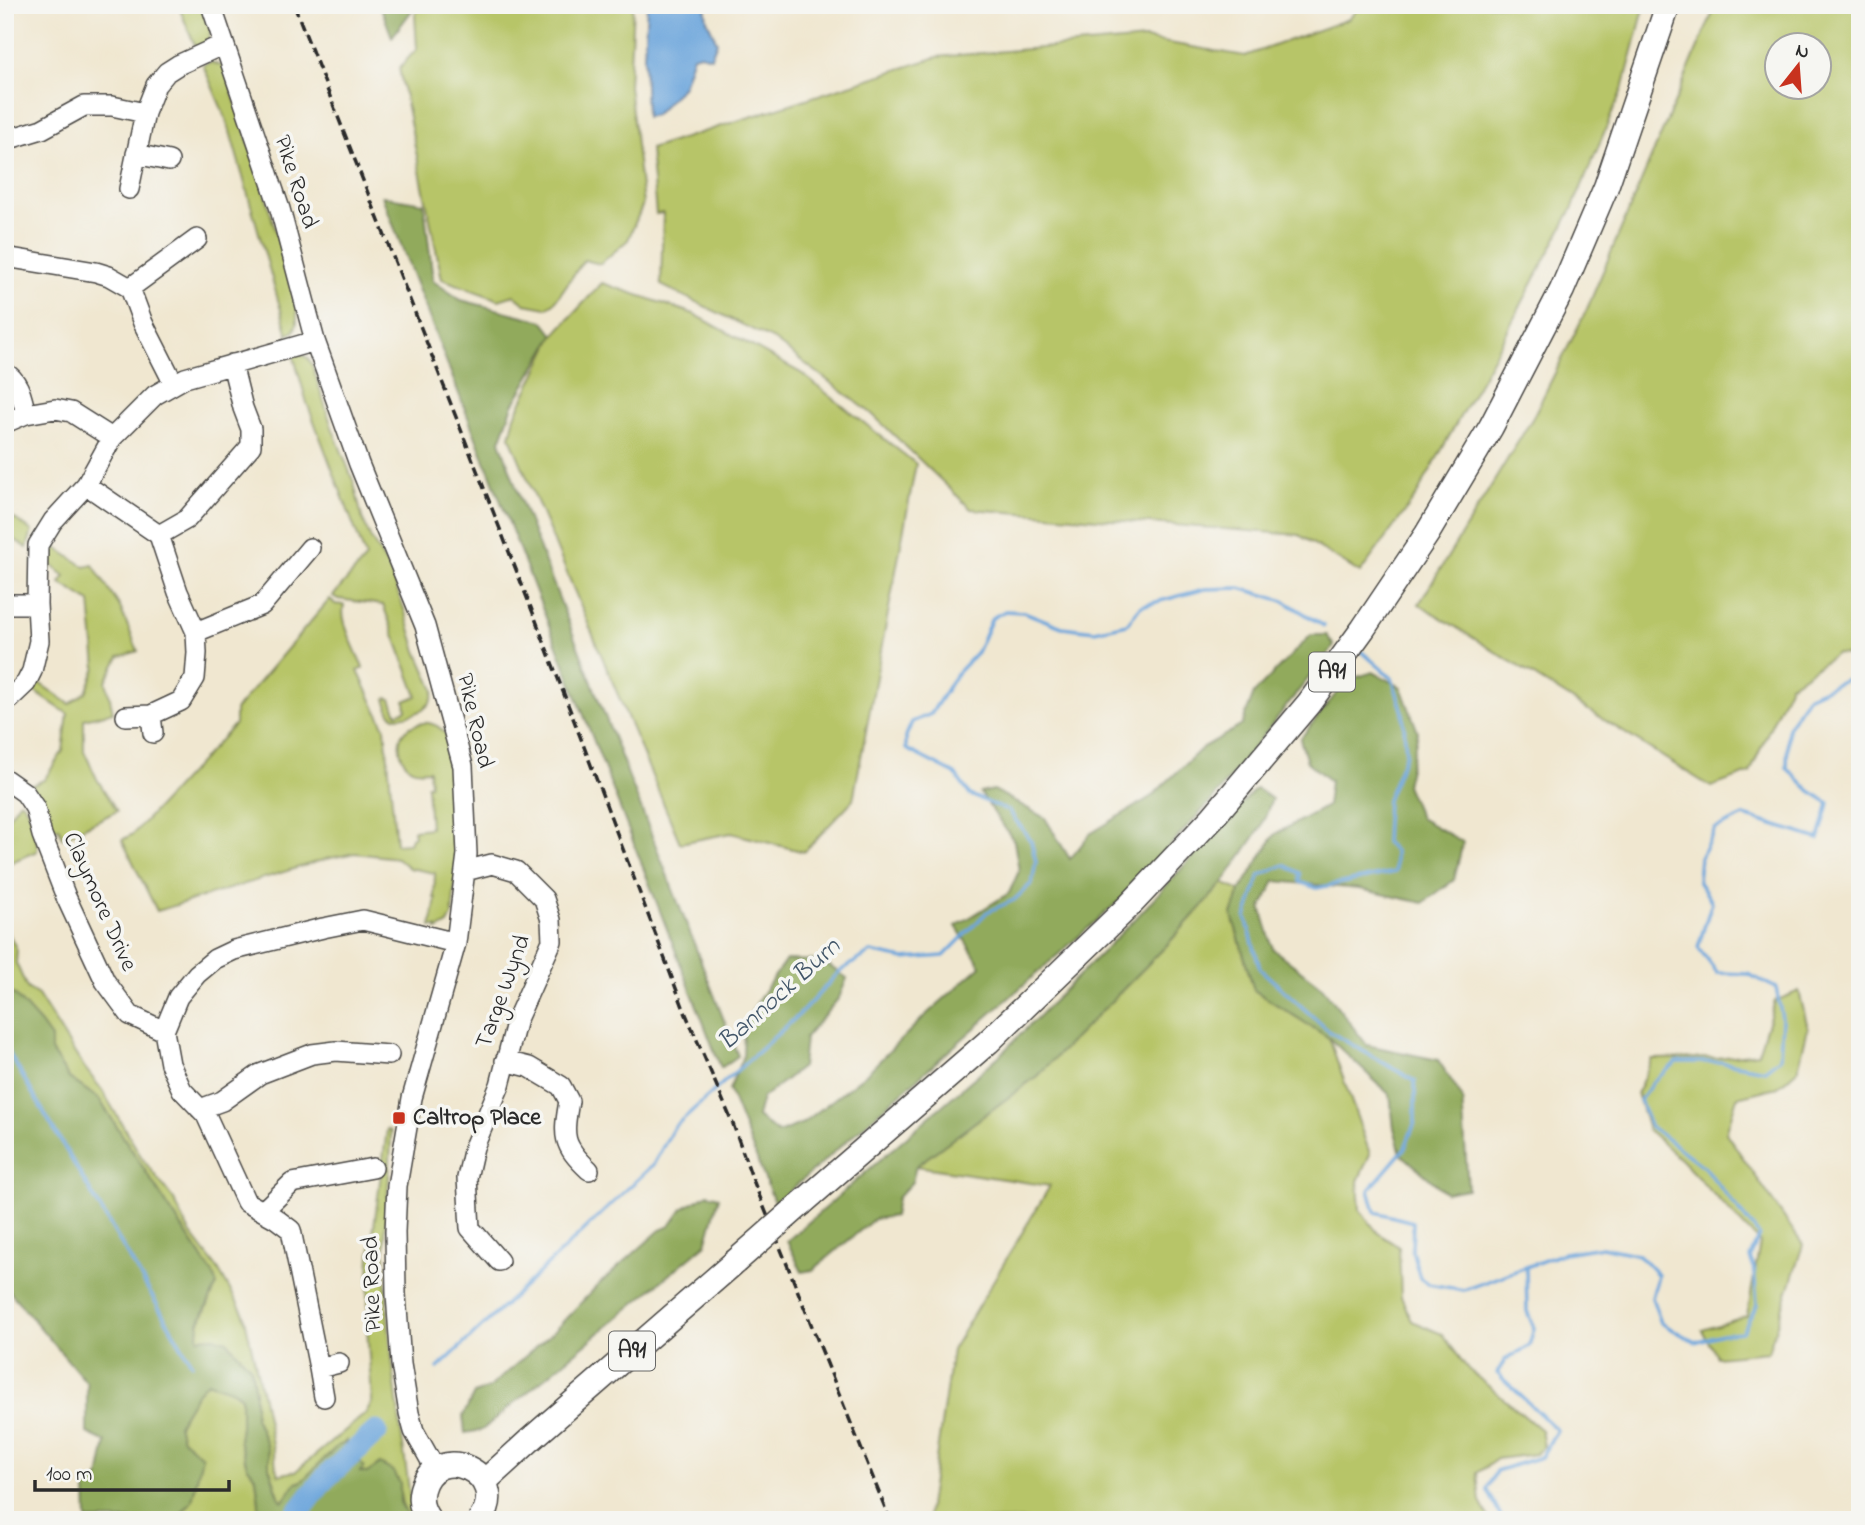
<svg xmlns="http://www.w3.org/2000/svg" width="1865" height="1525" viewBox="0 0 1865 1525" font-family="'Indie Flower',sans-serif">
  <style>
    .green { fill: #b7c567; stroke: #717849; stroke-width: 2; fill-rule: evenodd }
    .forest { fill: #91aa5c; stroke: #5e6a44; stroke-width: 2 }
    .water { fill: #6da6dc; stroke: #4c6884; stroke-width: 2 }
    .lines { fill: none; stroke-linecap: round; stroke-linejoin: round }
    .stream { stroke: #6da6dc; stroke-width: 3.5 }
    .river { stroke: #6da6dc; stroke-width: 23 }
    .minor-casing { stroke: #494744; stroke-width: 22 }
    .major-casing { stroke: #494744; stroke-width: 27 }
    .minor { stroke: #fff; stroke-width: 19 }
    .major { stroke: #fff; stroke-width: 24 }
    .rail { stroke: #2b2b2b; stroke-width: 3.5; stroke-dasharray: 10 5; stroke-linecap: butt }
    .major-bridge-casing { stroke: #494744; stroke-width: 27; stroke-linecap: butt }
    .major-bridge { stroke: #fff; stroke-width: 24 }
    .poi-dot { fill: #c8321e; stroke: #f6f6f2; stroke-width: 2.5 }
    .labels { text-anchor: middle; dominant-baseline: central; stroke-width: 7; stroke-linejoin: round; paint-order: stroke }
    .shield { fill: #f6f6f2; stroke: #686867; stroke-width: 2 }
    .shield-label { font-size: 23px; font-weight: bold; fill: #2b2b2b }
    .street-label { font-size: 24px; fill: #2b2b2b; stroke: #f6f6f2 }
    .poi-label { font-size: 24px; font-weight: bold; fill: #2b2b2b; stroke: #f6f6f2; text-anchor: start }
    .water-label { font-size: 26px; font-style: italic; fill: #425669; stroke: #f6f6f2 }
  </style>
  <rect width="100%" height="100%" fill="#f6f6f2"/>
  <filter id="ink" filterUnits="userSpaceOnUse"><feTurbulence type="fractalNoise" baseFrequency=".0143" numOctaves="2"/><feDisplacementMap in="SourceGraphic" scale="14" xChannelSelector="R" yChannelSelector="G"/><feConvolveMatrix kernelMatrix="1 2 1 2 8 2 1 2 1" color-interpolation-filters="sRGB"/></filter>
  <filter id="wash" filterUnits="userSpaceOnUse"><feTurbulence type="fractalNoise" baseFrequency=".00686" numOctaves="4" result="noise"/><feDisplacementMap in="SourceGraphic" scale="28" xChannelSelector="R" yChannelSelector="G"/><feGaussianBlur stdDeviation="1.57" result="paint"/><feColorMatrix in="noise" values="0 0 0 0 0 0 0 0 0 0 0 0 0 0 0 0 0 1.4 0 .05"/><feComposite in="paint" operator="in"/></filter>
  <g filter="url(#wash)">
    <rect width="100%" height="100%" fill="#f0e7d0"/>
    <!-- green -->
    <path class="green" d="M 178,5 L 201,5 C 208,23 220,40 196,48 Z
      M 420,5 L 633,5 L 629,86 L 643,204 L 628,240 L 600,264 L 584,260 L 554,303 L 546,308 L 525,304 L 514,295 L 499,300 L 442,279 L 399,68 L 417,49 L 415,15 Z
      M 1361,5 L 1645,5 L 1624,85 L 1573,207 L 1501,343 L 1415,498 L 1360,573 L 1299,535 L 971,509 L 871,413 L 774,340 L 661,285 L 663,213 L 656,214 L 650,149 L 937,57 L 1145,39 L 1245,56 L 1349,19 Z
      M 1716,5 L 1860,5 L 1860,656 L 1836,654 L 1790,685 L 1767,734 L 1750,773 L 1711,787 L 1419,604 L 1532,419 L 1587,309 ZM 1778,46 L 1820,46 L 1820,88 L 1778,88 Z
      M 211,62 L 224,67 L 264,190 L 297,307 L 297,323 L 294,331 L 288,335 L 227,121 L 203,65 Z
      M 602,283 L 694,314 L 801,373 L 916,464 L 853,800 L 804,852 L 731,833 L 680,843 L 510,437 L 515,416 L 554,335 Z
      M 297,352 L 308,358 L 312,365 L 332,427 L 354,483 L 362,518 L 370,537 L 389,568 L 404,609 L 417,651 L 434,690 C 433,710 412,717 394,717 L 390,713 L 385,699 L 388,698 L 391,699 L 397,714 L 406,710 L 405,701 L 417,696 L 383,605 L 338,599 L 333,596 L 366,558 L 307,403 L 293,354 Z
      M 5,512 L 32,531 L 27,548 L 5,533 Z
      M 49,543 L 85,567 L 93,565 L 120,607 L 138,651 L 119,657 L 106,681 L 113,712 L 84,719 L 84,751 L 97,779 L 117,811 L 62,838 L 59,828 L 47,830 L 30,786 L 44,780 L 63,751 L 68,714 L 29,688 L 36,681 L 70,704 L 86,692 L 96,668 L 90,602 L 60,583 L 65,576 L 45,560 Z
      M 330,599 L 335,604 L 344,605 C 339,621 357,652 363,668 L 358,671 L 385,728 L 396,844 L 409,843 L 411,838 L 414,836 L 413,830 L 430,828 L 427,785 L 430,785 L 429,770 C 424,770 417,772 412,769 C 403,765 398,749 400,740 C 402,727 422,720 432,724 C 438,725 442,730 446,734 L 459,816 L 460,835 L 452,916 L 448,924 L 437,930 L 437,927 L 431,927 L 436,898 L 434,898 L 435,873 L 409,868 L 397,858 L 355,853 L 326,859 L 157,911 L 122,840 L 133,834 L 235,724 L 235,710 Z
      M 20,801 C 30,808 39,838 37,851 L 5,865 L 5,822 Z
      M 1223,883 L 1240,891 L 1232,915 L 1254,990 L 1329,1038 L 1370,1154 L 1358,1181 L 1360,1210 L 1378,1233 L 1399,1247 L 1401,1297 L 1412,1321 L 1442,1334 L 1468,1369 L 1541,1430 L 1544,1446 L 1535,1454 L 1497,1459 L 1477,1473 L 1480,1502 L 1490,1520 L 927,1520 L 952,1350 L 1050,1186 L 916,1166 L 1037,1076 L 1165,947 Z
      M 5,926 L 17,950 L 16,963 L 27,988 L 38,995 L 81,1063 L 102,1090 L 142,1158 L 174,1200 L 189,1231 L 218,1269 L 244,1314 L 263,1398 L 278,1475 L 296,1471 L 365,1414 L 372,1402 L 367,1327 L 370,1256 L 387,1129 L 391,1131 C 391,1174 384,1216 385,1259 C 387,1346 402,1433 413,1520 L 410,1520 C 401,1507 400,1498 400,1483 L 359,1472 L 334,1474 L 314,1485 L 311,1481 L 345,1450 L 302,1481 L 295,1484 L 283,1501 L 280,1499 L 269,1467 L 269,1456 L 265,1441 L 255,1417 L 255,1392 L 251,1368 L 227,1341 L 233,1391 L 241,1397 L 241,1426 L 239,1440 L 247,1466 L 256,1478 L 259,1503 L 258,1520 L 176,1520 L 192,1501 L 178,1425 L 5,1286 L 198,1332 L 199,1324 L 210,1301 L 213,1274 L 169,1208 L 99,1099 L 69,1078 L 51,1051 L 51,1038 L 6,991 L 5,992 Z
      M 1799,991 L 1808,1028 L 1798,1069 L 1778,1087 L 1737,1097 L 1726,1133 L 1803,1245 L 1768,1352 L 1717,1357 L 1702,1330 L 1747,1316 L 1760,1243 L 1682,1161 L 1648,1130 L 1637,1093 L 1652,1059 L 1717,1058 L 1758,1053 L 1775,1001 Z"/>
    <!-- forest -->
    <path class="forest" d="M 380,5 L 416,5 L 392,37 Z
      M 382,196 L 424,203 L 433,281 L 461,300 L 543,321 L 554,335 L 513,405 L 500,441 L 521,501 L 738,1056 L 721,1068 Z
      M 1311,635 L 1327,635 L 1334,646 L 1212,800 L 1120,900 L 775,1204 L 729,1090 L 743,1056 L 744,1025 L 764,991 L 786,960 L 822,961 L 847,978 L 839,998 L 805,1038 L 802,1067 L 762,1098 L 757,1117 L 778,1133 L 803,1123 L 865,1075 L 928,1013 L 981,966 L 956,926 L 1009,893 L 1019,871 L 1014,841 L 980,793 L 994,790 L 1045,818 L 1070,859 L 1090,834 L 1152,796 L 1202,748 L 1242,725 L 1254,693 Z
      M 1373,672 L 1401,687 L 1418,732 L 1406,785 L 1420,818 L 1463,842 L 1454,880 L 1423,903 L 1359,889 L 1275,881 L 1261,908 L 1273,949 L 1323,988 L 1367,1045 L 1438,1060 L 1462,1097 L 1468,1189 L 1446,1193 L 1401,1154 L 1394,1128 L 1390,1095 L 1329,1038 L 1254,990 L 1232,915 L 1240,891 L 1275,834 L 1327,806 L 1330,781 L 1307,762 L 1300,739 L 1347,680 Z
      M 1256,788 L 1272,799 L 1261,827 L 1223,883 L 1165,947 L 1037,1076 L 916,1166 L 912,1182 L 897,1198 L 894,1216 L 874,1219 L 813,1270 L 802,1272 L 787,1241 L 999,1056 L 1136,918 Z
      M 6,991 L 15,995 L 41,1024 L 51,1038 L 51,1051 L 69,1078 L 99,1099 L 169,1208 L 213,1274 L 217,1285 L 199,1323 L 198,1338 L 214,1337 L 227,1341 L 251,1368 L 255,1392 L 255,1417 L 265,1441 L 269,1456 L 269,1467 L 280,1499 L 283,1501 L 295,1484 L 302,1481 L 337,1446 L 343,1444 L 346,1441 L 345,1450 L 311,1482 L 314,1484 L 358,1460 L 364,1467 L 360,1472 L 367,1473 L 380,1464 L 394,1472 L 400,1483 L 400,1502 L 410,1520 L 258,1520 L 259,1503 L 256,1478 L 247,1466 L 239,1440 L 241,1426 L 241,1397 L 233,1391 L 207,1382 L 197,1393 L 178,1425 L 182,1439 L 202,1456 L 192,1501 L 176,1520 L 87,1520 L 86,1487 L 99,1478 L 106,1442 L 87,1433 L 87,1383 L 5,1286 Z
      M 708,1194 L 719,1197 L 706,1244 L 482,1430 L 465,1433 L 463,1416 L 474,1394 L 489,1388 L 553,1332 L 596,1287 L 660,1230 L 670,1226 L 682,1209 Z"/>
    <!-- water -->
    <path class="water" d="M 647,5 L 705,5 L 707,20 L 717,42 L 711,57 L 700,54 L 693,56 L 683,86 L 655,115 L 646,117 L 644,56 Z"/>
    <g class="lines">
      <!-- stream -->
      <path class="stream" d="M 1361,651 L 1392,678 L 1403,712 L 1406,753 L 1387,800 L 1385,842 L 1395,852 L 1395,872 L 1317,888 L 1300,882 L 1300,873 L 1284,865 L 1260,875 L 1246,917 L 1260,969 L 1330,1032 L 1415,1081 L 1415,1122 L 1405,1148 L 1369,1190 L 1375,1212 L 1413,1222 L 1412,1251 L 1420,1278 L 1428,1284 L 1464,1290 L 1564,1253 L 1602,1247 L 1639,1255 L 1658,1275 L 1652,1298 L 1661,1323 L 1695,1342 L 1722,1334 L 1742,1332 L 1757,1305 L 1754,1268 L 1750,1258 L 1759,1235 L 1704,1167 L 1650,1126 L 1640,1100 L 1654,1081 L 1677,1062 L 1720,1062 L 1765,1070 L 1780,1058 L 1782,1018 L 1776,988 L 1748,974 L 1717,973 L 1698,947 L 1712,902 L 1698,881 L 1700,858 L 1715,829 L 1744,816 L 1819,839 L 1829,803 L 1810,791 L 1787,768 L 1788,728 L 1807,697 L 1851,677 L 1860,676
        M 6,1048 L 192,1364
        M 438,1368 L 653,1165 L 674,1127 L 801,1013 L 840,971 L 871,952 L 904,959 L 944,956 L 987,912 L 1014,900 L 1032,883 L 1036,862 L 1031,841 L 1009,811 L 970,795 L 955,774 L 906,749 L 906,736 L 912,722 L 931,714 L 957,673 L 977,652 L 992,618 L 1005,611 L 1024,612 L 1062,627 L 1095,631 L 1127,624 L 1141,606 L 1205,589 L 1240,588 L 1284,601 L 1324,626
        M 1503,1520 L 1487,1489 L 1496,1471 L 1541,1457 L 1557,1430 L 1497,1373 L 1505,1360 L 1529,1346 L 1534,1328 L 1527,1311 L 1526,1267"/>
      <!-- river -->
      <path class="river" d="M 296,1520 L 297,1514 L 324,1479 L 376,1432"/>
    </g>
  </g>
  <g filter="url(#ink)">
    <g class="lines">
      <defs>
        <path id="minor" d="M 211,5 L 280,209 L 315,341 L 359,464 L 425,626 L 463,766 L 467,854 L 456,943 L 412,1098 L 397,1186 L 395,1232 L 396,1294 L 401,1364 L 409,1413 L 414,1431 L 436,1470
          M 6,140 L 42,129 L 84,106 L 112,106 L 145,113
          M 136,154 L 169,161
          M 129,189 L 145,113 L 156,85 L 167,72 L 178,65 L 224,44
          M 5,257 L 96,272 L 109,276 L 130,288 L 143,323 L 174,384
          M 130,288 L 197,239
          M 5,373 C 20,381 22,399 26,414 L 55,409 L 71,412 L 112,438
          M 5,423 L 26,414
          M 86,485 L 159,535 L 178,592 L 196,632 L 197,653 L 195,678 L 181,701 L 151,715 L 126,716
          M 159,535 L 187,519 L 251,446 L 251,429 L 243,408 L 232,364
          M 5,604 L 37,604
          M 196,632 L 262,605 L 310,548
          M 5,703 L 26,683 L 32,671 L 39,641 L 37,604 L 38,545 L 53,521 L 86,485 L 112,438 L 155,395 L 185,378 L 315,341
          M 151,715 L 153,733
          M 5,779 L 25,793 L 35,808 L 42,835 L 66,897 L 105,981 L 130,1015 L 164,1031
          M 465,871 L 492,864 L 516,871 L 544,899 L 551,920 L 552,941 L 517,1019 L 500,1085 L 474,1147 L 467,1178 L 470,1228 L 499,1261
          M 505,1061 L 529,1067 L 561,1086 L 569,1101 C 563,1136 562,1145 589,1170
          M 200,1109 L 222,1101 L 260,1074 L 312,1054 L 336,1051 L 389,1055
          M 263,1211 L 292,1183 L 373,1168
          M 319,1368 L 339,1363
          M 324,1397 L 319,1368 L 291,1230 L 275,1218 L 246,1202 L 206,1115 L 182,1090 L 170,1064 L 164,1031 L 178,997 L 197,974 L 215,959 L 234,950 L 323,928 L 363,920 L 456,943"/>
        <path id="major" d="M 802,1203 L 988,1042 L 1129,906 L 1213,817 L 1309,703 L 1363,629 L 1427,534 L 1491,427 L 1562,290 L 1606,187 L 1668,5
          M 484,1482 L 530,1440 L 735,1262
          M 429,1520 C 422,1511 419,1500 422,1489 C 436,1439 513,1474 480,1520"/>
      </defs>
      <!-- minor casing -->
      <use href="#minor" class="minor-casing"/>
      <!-- major casing -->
      <use href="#major" class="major-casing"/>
      <!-- minor -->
      <use href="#minor" class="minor"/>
      <!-- major -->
      <use href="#major" class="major"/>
      <!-- rail -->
      <path class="rail" d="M 294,5 L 535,618 L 685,1012 L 733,1124 L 751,1175 L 890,1520"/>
      <defs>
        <path id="major-bridge" d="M 735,1262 L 802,1203"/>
      </defs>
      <!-- major-bridge casing -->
      <use href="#major-bridge" class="major-bridge-casing"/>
      <!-- major-bridge -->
      <use href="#major-bridge" class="major-bridge"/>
    </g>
  </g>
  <!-- markers -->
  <rect class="poi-dot" x="392" y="1111" width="14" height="14" rx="3.5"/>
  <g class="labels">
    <!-- shield labels -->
    <g class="shield">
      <rect x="1309" y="652.5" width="46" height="39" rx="5"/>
      <rect x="609" y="1331.5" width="46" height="39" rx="5"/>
    </g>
    <g class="shield-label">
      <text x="1332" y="672">A91</text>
      <text x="632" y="1351">A91</text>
    </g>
    <!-- street labels -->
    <g class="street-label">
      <text transform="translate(295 182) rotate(72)">Pike Road</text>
      <text transform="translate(474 721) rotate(77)">Pike Road</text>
      <text transform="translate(99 902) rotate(66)">Claymore Drive</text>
      <text transform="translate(504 992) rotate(-70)">Targe Wynd</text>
      <text transform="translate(373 1284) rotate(-92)">Pike Road</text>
    </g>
    <!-- poi labels -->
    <g class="poi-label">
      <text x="413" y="1118">Caltrop Place</text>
    </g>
    <!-- water labels -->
    <g class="water-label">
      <text transform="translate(780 995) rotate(-42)">Bannock Burn</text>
    </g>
  </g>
  <!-- margin -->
  <rect width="1865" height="1525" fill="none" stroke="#f6f6f2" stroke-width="28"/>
  <!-- north arrow -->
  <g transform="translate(1798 66) rotate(17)"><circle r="33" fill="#f6f6f2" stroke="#a5a5a2" stroke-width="2"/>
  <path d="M0-5L12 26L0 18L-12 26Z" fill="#c8321e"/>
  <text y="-10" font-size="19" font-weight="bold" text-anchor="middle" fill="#2b2b2b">N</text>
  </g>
  <!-- scale -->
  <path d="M35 1480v10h194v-10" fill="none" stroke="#2b2b2b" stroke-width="3.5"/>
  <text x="46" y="1480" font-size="21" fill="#2b2b2b" stroke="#f6f6f2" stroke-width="5" paint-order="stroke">100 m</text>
</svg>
